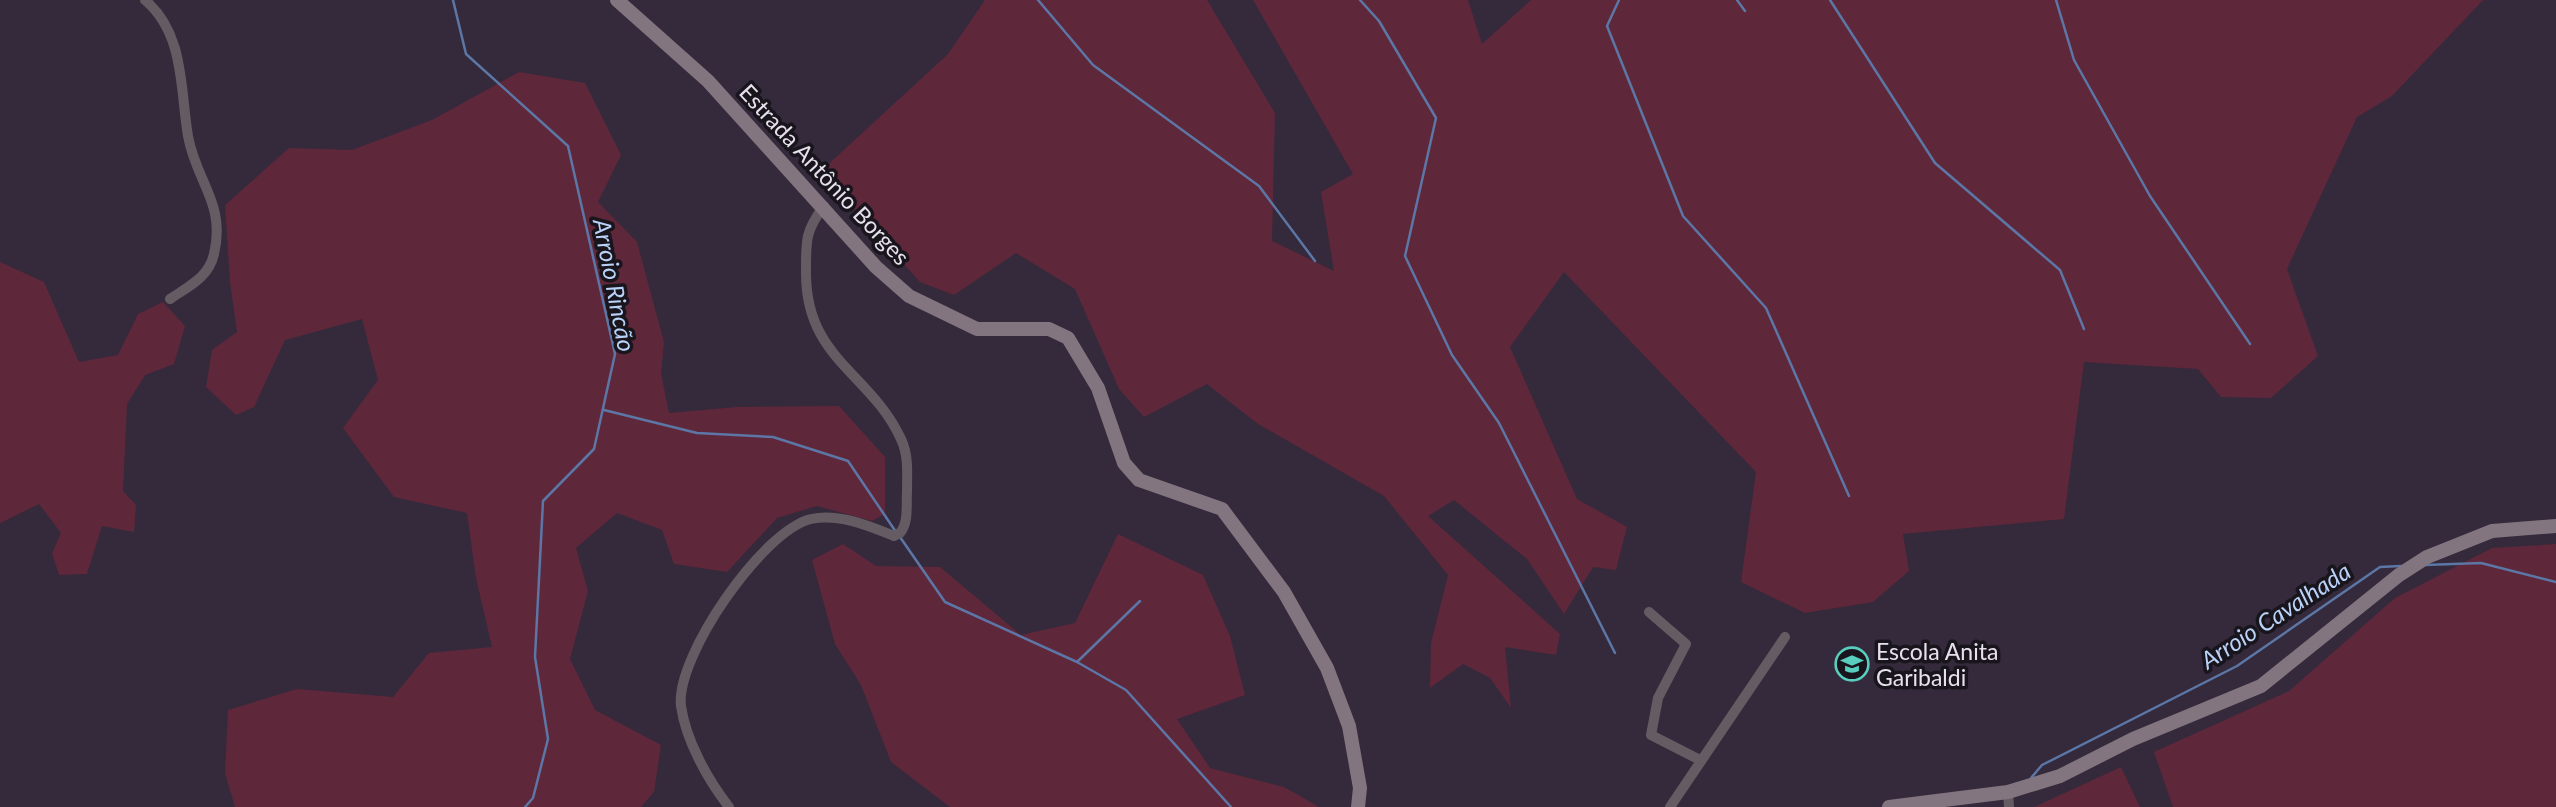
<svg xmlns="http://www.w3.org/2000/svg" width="2556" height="807" viewBox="0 0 2556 807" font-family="Lato,sans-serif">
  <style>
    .green { fill: #5f273a }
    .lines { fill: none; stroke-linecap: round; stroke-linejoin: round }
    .stream { stroke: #5c76a6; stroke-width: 2.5 }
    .street { stroke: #655c63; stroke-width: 10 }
    .secondary { stroke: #83757f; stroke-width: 14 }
    .labels { text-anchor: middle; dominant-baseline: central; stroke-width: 7; stroke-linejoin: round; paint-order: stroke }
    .street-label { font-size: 23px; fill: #e7e1ed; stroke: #19151d }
    .poi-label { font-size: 23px; fill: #e7e1ed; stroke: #19151d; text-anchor: start }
    .water-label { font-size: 24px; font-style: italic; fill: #bad2f7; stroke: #19151d }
  </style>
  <rect width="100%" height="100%" fill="#342a3b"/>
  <!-- green -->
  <path class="green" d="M 985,0 L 1207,0 L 1275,113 L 1272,241 L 1334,271 L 1321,192 L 1353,174 L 1253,0 L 1468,0 L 1482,44 L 1531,0 L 2483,0 L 2392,96 L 2357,117 L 2287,269 L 2318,356 L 2271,398 L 2221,397 L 2198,369 L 2084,362 L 2064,519 L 1903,534 L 1909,571 L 1873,602 L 1805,613 L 1741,582 L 1756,472 L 1564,272 L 1510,347 L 1577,499 L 1627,527 L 1616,570 L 1593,567 L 1564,614 L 1527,559 L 1454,500 L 1428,516 L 1560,634 L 1556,655 L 1505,647 L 1511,708 L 1490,678 L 1463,664 L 1430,688 L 1431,643 L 1448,575 L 1384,496 L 1258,424 L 1207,384 L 1144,417 L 1119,389 L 1075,289 L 1016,253 L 954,295 L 920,282 L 821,171 L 948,54 Z
    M 519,72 L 585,83 L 621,155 L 598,202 L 637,242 L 664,342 L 661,373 L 669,413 L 737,407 L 839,406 L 885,457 L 885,514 L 872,521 L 817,506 L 777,518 L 727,572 L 674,564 L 662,530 L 617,513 L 576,548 L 588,591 L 570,659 L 595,710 L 661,745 L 654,792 L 641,807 L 235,807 L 225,773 L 228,710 L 297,689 L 393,697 L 429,653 L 492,647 L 476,578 L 467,513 L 394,497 L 343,428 L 378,380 L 362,319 L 285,340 L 254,407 L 236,415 L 206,387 L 212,350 L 237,332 L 230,282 L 225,205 L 289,148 L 352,150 L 432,120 Z
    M 0,262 L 44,282 L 79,362 L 118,355 L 138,314 L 163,302 L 185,326 L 174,364 L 145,375 L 127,404 L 123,491 L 136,505 L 134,532 L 102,526 L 87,574 L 59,575 L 52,553 L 61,533 L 39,504 L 0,523 Z
    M 1118,534 L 1203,575 L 1230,636 L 1245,695 L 1177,719 L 1210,768 L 1284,787 L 1319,807 L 950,807 L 891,762 L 861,685 L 835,644 L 812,560 L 843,544 L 876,566 L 940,567 L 1021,635 L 1075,623 Z
    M 2556,544 L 2556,807 L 2173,807 L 2154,752 L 2289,691 L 2395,598 L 2492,548 Z
    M 2121,767 L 2140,807 L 2034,807 Z"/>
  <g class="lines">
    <!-- stream -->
    <path class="stream" d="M 453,0 L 466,54 L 568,146 L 615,354 L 594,449 L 543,501 L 535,657 L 548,739 L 533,798 L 525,807
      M 1038,0 L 1093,65 L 1259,186 L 1315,261
      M 1360,0 L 1379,21 L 1436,118 L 1405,256 L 1452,355 L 1499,423 L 1615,653
      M 1619,0 L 1607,26 L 1683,216 L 1766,308 L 1849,496
      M 1737,0 L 1745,11
      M 1830,0 L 1935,163 L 2060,270 L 2084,329
      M 2056,0 L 2074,60 L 2150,196 L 2250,344
      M 604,410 L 697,433 L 773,437 L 848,461 L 896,532
      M 900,537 L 945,602 L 1077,662 L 1126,690 L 1231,807
      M 2425,565 L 2481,563 L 2556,582
      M 1077,662 L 1140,601
      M 2031,778 L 2042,765 L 2237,666 L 2380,567 L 2401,566"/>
    <!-- street -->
    <path class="street" d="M 145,0 C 185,34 180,89 188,136 C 196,182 226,203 214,254 C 209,277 189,286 170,299
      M 1649,612 L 1686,644 L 1658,698 L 1651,735 L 1700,760
      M 2008,792 L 2009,807
      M 729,807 C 708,780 686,741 681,706 C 675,657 763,530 811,519 C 839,513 869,526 894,536 L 900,533 C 909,522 906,506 907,492 C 907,474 909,456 901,439 C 870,372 805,359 806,271 C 806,241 805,231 824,206
      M 1670,807 L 1785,637"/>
    <!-- secondary -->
    <path class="secondary" d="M 617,0 L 708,81 L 876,267 L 909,296 L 977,329 L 1049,329 L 1068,338 L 1098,388 L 1124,463 L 1139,480 L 1222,509 L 1284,592 L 1327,668 L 1349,726 L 1360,788 L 1358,807
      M 1889,807 L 2008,792 L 2060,776 L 2133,739 L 2261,686 L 2399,575 L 2427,557 L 2492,531 L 2556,526"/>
  </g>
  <!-- icons -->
  <defs>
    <symbol id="school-ring" viewBox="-11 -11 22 22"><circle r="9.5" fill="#19151d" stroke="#59cebf" stroke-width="1.5"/><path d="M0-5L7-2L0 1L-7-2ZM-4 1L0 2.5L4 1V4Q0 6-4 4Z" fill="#59cebf"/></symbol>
  </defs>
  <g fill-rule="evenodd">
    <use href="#school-ring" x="1833" y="645" width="38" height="38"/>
  </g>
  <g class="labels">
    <!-- street labels -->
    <g class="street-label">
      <text transform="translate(825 174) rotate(47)">Estrada Antônio Borges</text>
    </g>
    <!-- poi labels -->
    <g class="poi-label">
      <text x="1876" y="651">Escola Anita<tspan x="1876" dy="26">Garibaldi</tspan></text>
    </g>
    <!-- water labels -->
    <g class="water-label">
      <text transform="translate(615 285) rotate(79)">Arroio Rincão</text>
      <text transform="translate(2275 615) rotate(-33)">Arroio Cavalhada</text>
    </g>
  </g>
</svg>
